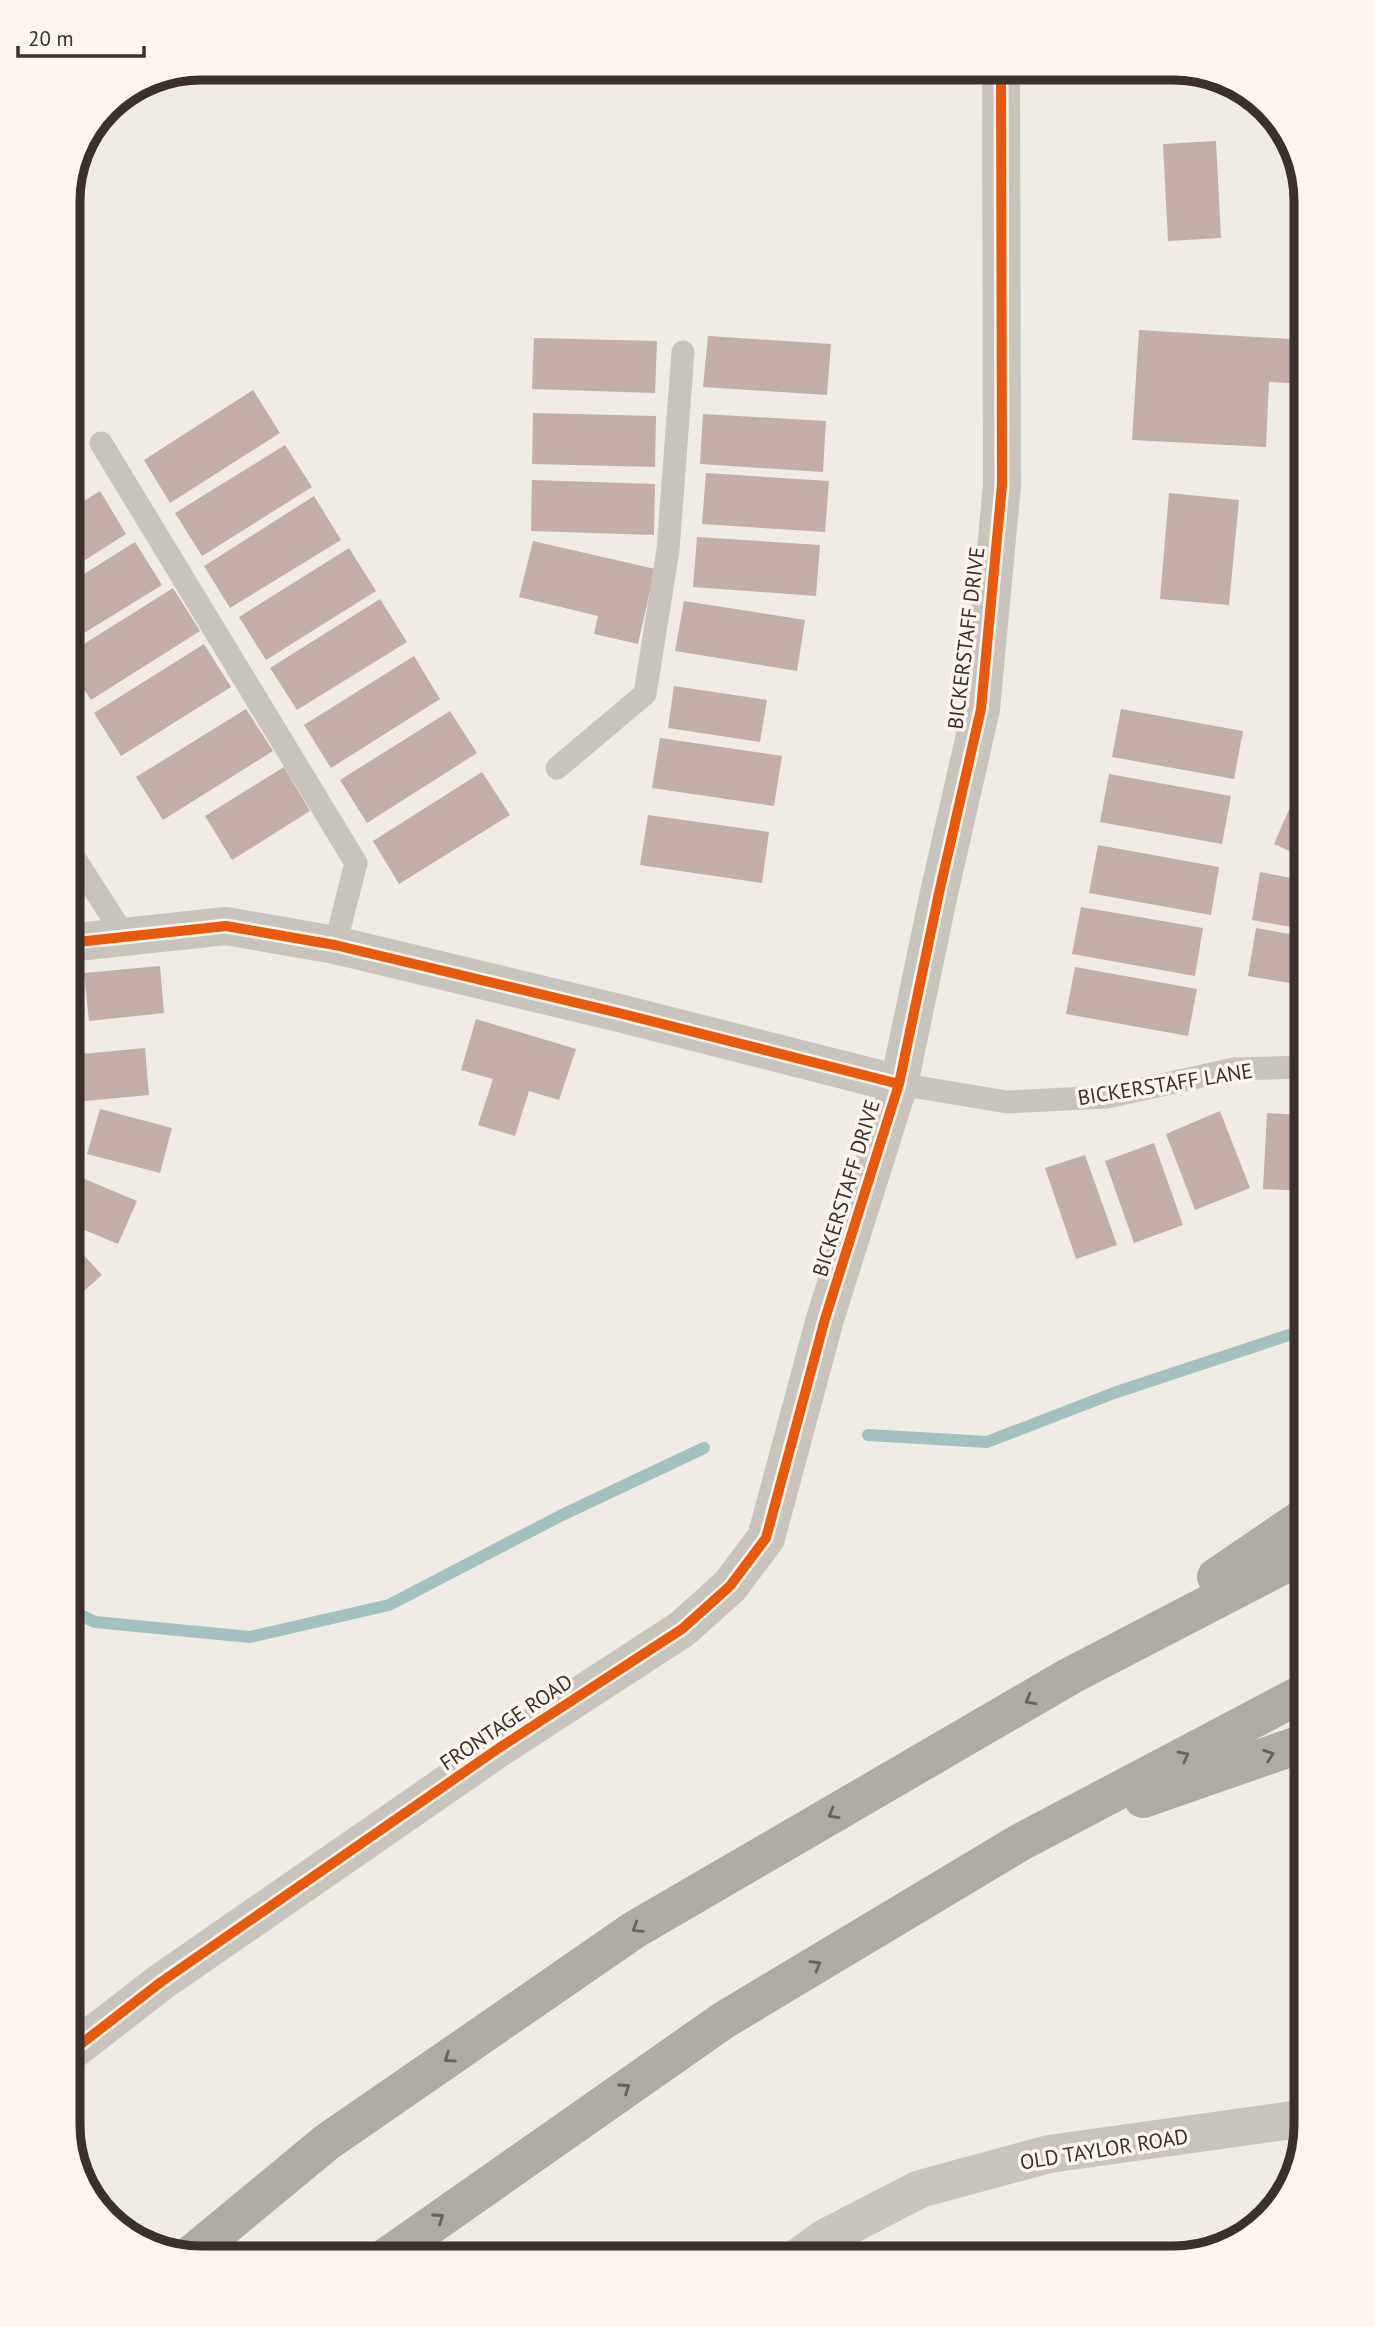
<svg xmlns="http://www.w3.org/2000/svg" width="1375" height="2327" viewBox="0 0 1375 2327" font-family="'PT Sans',sans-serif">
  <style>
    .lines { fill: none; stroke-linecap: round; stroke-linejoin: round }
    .stream { stroke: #a1c2c1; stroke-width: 12 }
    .building { fill: #c3afa7 }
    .service { stroke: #c9c3be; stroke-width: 23 }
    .minor { stroke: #c9c3be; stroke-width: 38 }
    .motorway { stroke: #afaaa4; stroke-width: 38 }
    .cycleway-casing { stroke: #fbf5ee; stroke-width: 15 }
    .cycleway { stroke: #e8590c; stroke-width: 10 }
    .oneway { stroke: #69615b }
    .labels { text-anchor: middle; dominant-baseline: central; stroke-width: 7; stroke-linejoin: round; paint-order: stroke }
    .street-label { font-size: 21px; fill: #3b302b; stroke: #fbf5ee }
    .rim { fill: none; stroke: #3b302b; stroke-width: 9 }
  </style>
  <rect width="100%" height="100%" fill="#f0ebe5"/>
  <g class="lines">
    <!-- stream -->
    <path class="stream" d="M 868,1435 L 987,1442 L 1114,1393 L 1307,1329
      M 68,1609 L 95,1622 L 250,1637 L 389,1605 L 562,1515 L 704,1448"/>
  </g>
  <!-- building -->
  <path class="building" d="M 1216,141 L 1221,238 L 1168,241 L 1163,144 Z
    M 1139,330 L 1307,340 L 1307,384 L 1269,382 L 1266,447 L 1132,440 Z
    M 708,336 L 831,344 L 827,395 L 703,387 Z
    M 534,338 L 657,341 L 655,393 L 532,389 Z
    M 253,390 L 280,433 L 170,503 L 144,460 Z
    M 533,413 L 656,416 L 655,467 L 532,464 Z
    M 703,414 L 826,421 L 823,472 L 700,464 Z
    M 285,445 L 312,487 L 202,556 L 175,513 Z
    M 706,473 L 829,481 L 825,532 L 702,524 Z
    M 532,480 L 655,484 L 654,535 L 531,531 Z
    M 100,491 L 126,534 L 68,571 L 68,511 Z
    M 1169,493 L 1239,500 L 1229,605 L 1160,599 Z
    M 314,496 L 341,540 L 230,608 L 204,566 Z
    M 697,537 L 820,545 L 816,596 L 693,587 Z
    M 533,541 L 655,569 L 638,644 L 594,634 L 598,616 L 519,597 Z
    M 135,542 L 162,585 L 68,643 L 68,584 Z
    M 349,548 L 376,591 L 266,660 L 239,617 Z
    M 173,588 L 200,631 L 91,700 L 68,665 L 68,654 Z
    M 380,599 L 407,642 L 297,710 L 270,668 Z
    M 684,601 L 805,620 L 797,671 L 675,651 Z
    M 204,644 L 231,687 L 121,756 L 94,713 Z
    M 414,656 L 440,699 L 331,768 L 304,725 Z
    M 674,686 L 767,700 L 760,742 L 668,728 Z
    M 246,709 L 273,751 L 163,820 L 136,777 Z
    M 1121,709 L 1243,731 L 1234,779 L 1112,757 Z
    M 450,711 L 477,753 L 367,823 L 340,780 Z
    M 660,738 L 782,756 L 774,806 L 652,788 Z
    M 284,767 L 310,811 L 232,860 L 205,816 Z
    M 1307,768 L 1307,859 L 1274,844 Z
    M 482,772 L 510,815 L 399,884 L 373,841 Z
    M 1109,774 L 1231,796 L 1222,844 L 1100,822 Z
    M 648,815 L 769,832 L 762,883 L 640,865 Z
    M 1098,845 L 1219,867 L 1211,915 L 1089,893 Z
    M 1260,872 L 1307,881 L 1307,930 L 1252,920 Z
    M 1081,907 L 1203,928 L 1195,976 L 1072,954 Z
    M 1256,928 L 1307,937 L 1307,986 L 1248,976 Z
    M 160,966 L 164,1013 L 89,1021 L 84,973 Z
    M 1075,967 L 1197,989 L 1188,1036 L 1066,1014 Z
    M 476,1019 L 576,1049 L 559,1100 L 529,1091 L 515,1136 L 478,1125 L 493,1079 L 461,1070 Z
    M 145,1048 L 149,1095 L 75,1102 L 71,1055 Z
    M 100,1109 L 172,1128 L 160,1173 L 87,1154 Z
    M 1220,1111 L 1250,1188 L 1195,1210 L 1166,1134 Z
    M 1267,1113 L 1307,1115 L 1307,1191 L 1263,1189 Z
    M 1154,1143 L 1183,1225 L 1134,1243 L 1105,1161 Z
    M 1085,1155 L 1117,1245 L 1076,1259 L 1045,1168 Z
    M 68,1172 L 137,1201 L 118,1244 L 68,1223 Z
    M 68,1238 L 102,1275 L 68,1305 Z"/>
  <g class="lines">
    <!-- service -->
    <path class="service" d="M 101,443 L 356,863 L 335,945
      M 557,768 L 645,694 L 668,550 L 683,352
      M 68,848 L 125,937
      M 899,1084 L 1007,1102 L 1107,1097 L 1234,1069 L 1307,1067"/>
    <!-- minor -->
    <path class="minor" d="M 68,943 L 226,926 L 335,945 L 619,1013 L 899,1084
      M 68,2054 L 161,1982 L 499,1748 L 682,1629 L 730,1586 L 766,1538 L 825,1319 L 899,1084 L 939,893 L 981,709 L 1002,485 L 1001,69
      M 796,2259 L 825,2238 L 920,2189 L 1049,2154 L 1307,2118"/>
    <!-- motorway -->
    <path class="motorway" d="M 1216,1577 L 1307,1515
      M 1143,1799 L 1307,1742
      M 188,2257 L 327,2142 L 634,1930 L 1070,1676 L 1307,1553
      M 383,2259 L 724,2020 L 1019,1843 L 1307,1691"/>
    <defs>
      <path id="cycleway" d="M 68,943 L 226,926 L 335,945 L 619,1013 L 899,1084
        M 68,2054 L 161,1982 L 499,1748 L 682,1629 L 730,1586 L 766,1538 L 825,1319 L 899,1084 L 939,893 L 981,709 L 1002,485 L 1001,69"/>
    </defs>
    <!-- cycleway casing -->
    <use href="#cycleway" class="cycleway-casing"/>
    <!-- cycleway -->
    <use href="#cycleway" class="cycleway"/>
  </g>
  <!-- one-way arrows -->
  <defs><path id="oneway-chevron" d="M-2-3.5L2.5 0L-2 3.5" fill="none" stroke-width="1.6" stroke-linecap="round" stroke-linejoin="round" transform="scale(1.75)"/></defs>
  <g class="oneway">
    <use href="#oneway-chevron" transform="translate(1030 1700) rotate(150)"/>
    <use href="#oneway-chevron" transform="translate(1269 1755) rotate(-19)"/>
    <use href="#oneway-chevron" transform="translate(1184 1756) rotate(-28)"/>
    <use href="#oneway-chevron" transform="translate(833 1814) rotate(150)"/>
    <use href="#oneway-chevron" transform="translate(637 1928) rotate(148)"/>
    <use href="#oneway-chevron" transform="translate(816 1965) rotate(-31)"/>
    <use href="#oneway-chevron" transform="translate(449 2058) rotate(145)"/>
    <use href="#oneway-chevron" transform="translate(625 2088) rotate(-35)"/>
    <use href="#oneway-chevron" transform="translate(439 2218) rotate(-35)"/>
  </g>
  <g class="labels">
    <!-- street labels -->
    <g class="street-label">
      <text transform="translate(966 638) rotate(-83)">BICKERSTAFF DRIVE</text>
      <text transform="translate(1165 1084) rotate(-9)">BICKERSTAFF LANE</text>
      <text transform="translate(846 1188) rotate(-73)">BICKERSTAFF DRIVE</text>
      <text transform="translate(506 1722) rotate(-34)">FRONTAGE ROAD</text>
      <text transform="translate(1104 2149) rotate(-9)">OLD TAYLOR ROAD</text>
    </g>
  </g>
  <!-- crop -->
  <path d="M0 0H1375V2327H0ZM201 80H1173A121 121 0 0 1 1294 201V2125A121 121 0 0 1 1173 2246H201A121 121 0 0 1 80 2125V201A121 121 0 0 1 201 80Z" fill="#fbf5ee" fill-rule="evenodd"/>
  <path class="rim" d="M201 80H1173A121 121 0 0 1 1294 201V2125A121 121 0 0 1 1173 2246H201A121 121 0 0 1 80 2125V201A121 121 0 0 1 201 80Z"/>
  <!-- scale -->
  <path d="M18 46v10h126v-10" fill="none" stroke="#3b302b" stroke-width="3.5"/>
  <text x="28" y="46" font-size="21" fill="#3b302b" stroke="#fbf5ee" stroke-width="5" paint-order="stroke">20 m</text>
</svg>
